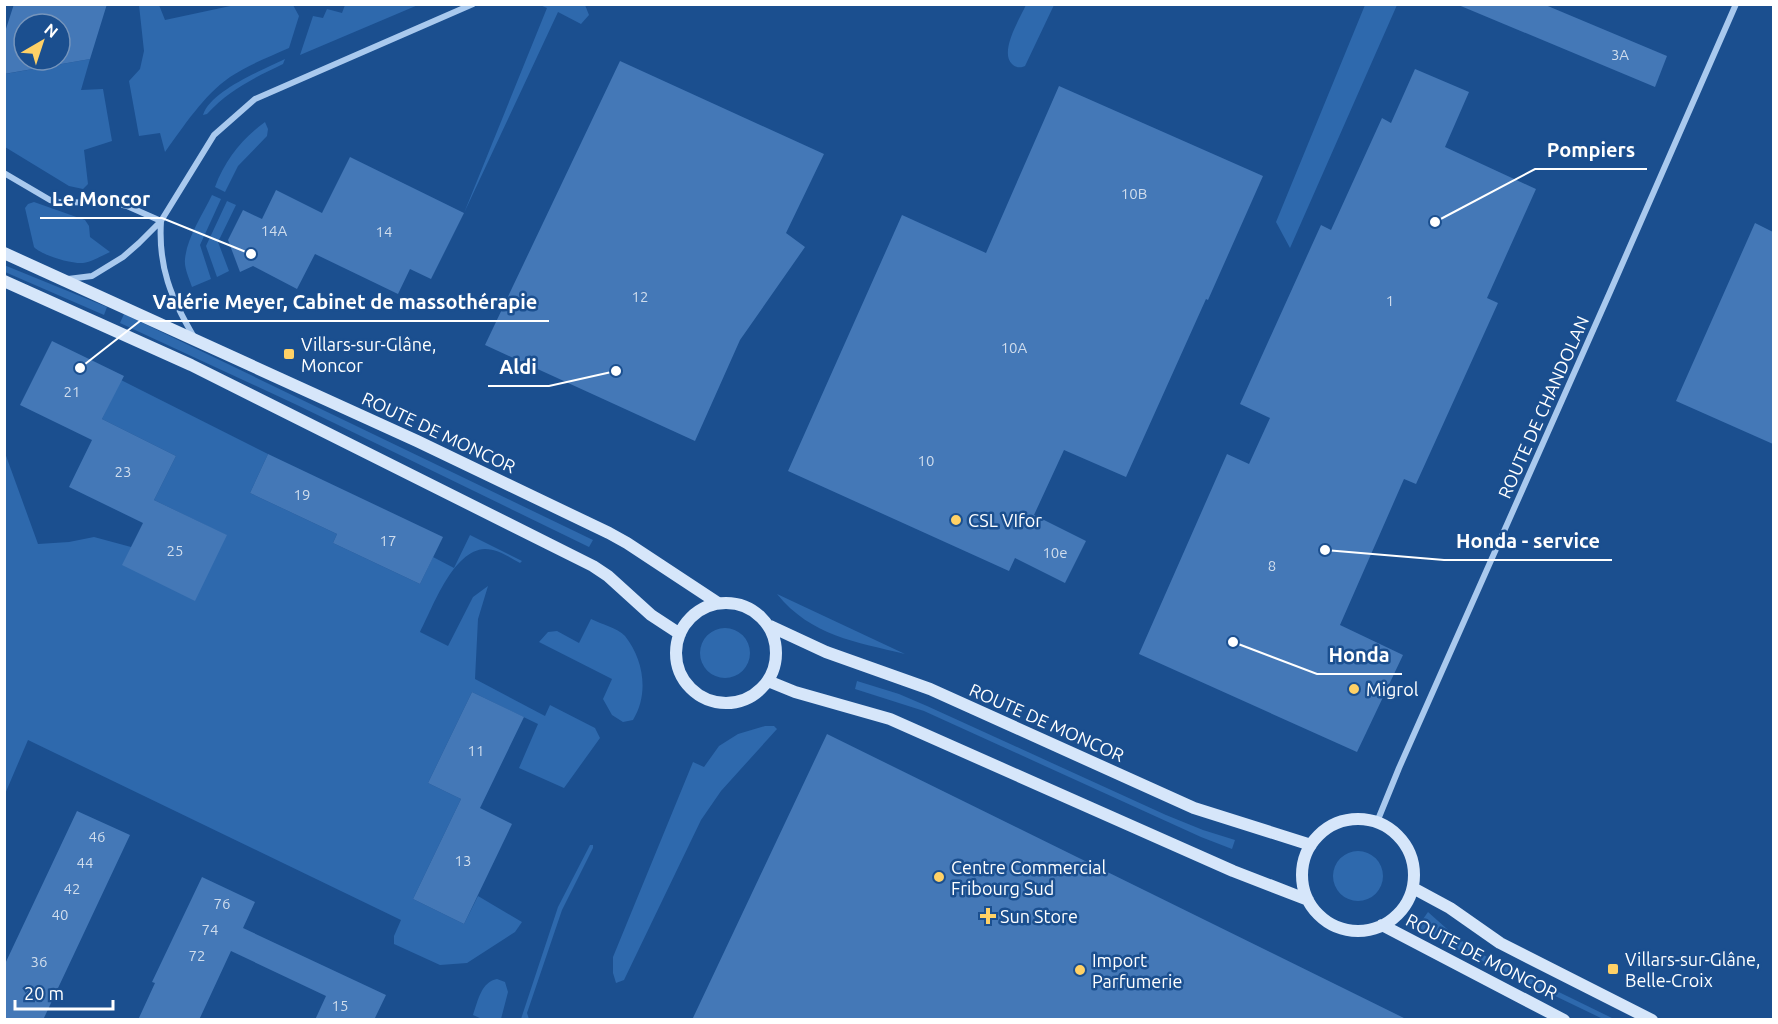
<svg xmlns="http://www.w3.org/2000/svg" width="1778" height="1024" viewBox="0 0 1778 1024" font-family="Ubuntu,sans-serif">
  <style>
    .green { fill: #2e69ad }
    .building { fill: #4478b7; fill-rule: evenodd }
    .lines { fill: none; stroke-linecap: round; stroke-linejoin: round }
    .street { stroke: #a9c9ee; stroke-width: 6 }
    .secondary { stroke: #d6e6fa; stroke-width: 12 }
    .poi-dot { fill: #ffd166; stroke: #1b4f8f; stroke-width: 2 }
    .labels { text-anchor: middle; dominant-baseline: central; stroke-width: 5; stroke-linejoin: round; paint-order: stroke }
    .number-label { font-size: 15px; fill: #d0dded }
    .poi-label { font-size: 18px; fill: #fff; stroke: #1b4f8f; text-anchor: start }
    .street-label { font-size: 18px; fill: #fff; stroke: #1b4f8f }
    .leader { fill: none; stroke: #fff; stroke-width: 2 }
    .callout-dot { fill: #fff; stroke: #1b4f8f; stroke-width: 2 }
    .callout-label { font-size: 20px; text-anchor: middle; font-weight: bold; fill: #fff; stroke: #1b4f8f; stroke-width: 5; stroke-linejoin: round; paint-order: stroke }
  </style>
  <rect width="100%" height="100%" fill="#1b4f8f"/>
  <!-- green -->
  <path class="green" d="M 235,5 L 293,5 L 299,16 L 289,48 C 269,57 248,65 230,77 C 203,96 184,126 165,152 L 160,133 L 139,136 L 129,81 L 140,69 L 144,51 L 139,5 L 159,5 L 165,20 Z
    M 345,5 L 345,4 L 418,5 L 300,55 L 313,16 L 323,18 L 327,9 L 342,13 Z
    M 540,5 L 585,5 L 589,15 L 581,24 L 558,12 L 464,213 L 547,8 Z
    M 1026,5 L 1054,5 L 1025,66 C 1021,68 1016,68 1012,64 C 999,52 1020,18 1026,5 Z
    M 1365,5 L 1397,5 L 1290,248 L 1276,222 Z
    M 90,59 L 81,90 L 103,89 L 112,141 L 84,150 L 88,184 L 83,189 L 69,186 L 5,147 L 5,74 Z
    M 285,59 L 283,64 C 254,78 229,90 207,114 L 203,115 C 211,90 263,70 285,59 Z
    M 265,122 L 268,129 L 267,136 L 238,166 L 225,192 L 215,187 C 225,160 242,139 265,122 Z
    M 212,195 L 221,199 L 200,245 L 211,279 L 192,287 C 189,278 184,268 185,259 C 187,237 203,214 212,195 Z
    M 227,201 L 236,205 L 218,242 L 229,271 L 217,277 L 206,246 Z
    M 34,202 L 85,220 L 89,226 L 90,237 L 110,252 C 101,256 92,262 83,263 C 71,264 41,255 34,247 L 25,208 L 28,204 Z
    M 4,265 L 107,307 L 104,315 L 5,272 Z
    M 124,314 L 593,540 L 589,547 L 297,405 L 120,323 Z
    M 121,380 L 268,454 L 250,493 L 337,534 L 333,543 L 420,584 L 433,557 L 454,568 L 470,535 L 522,561 L 520,563 C 509,557 498,549 485,549 C 453,550 433,607 420,632 L 448,646 L 473,597 L 488,586 L 478,619 L 475,679 L 545,716 L 550,705 L 595,728 L 600,738 L 564,788 L 519,768 L 538,724 L 472,692 L 428,783 L 461,799 L 413,899 L 464,924 L 478,896 L 522,922 L 515,932 L 467,963 L 440,965 L 394,944 L 394,936 L 401,920 L 28,740 L 5,794 L 5,453 L 38,544 L 69,542 L 94,537 L 131,547 L 226,535 L 154,500 L 176,456 L 102,419 Z
    M 777,594 L 905,654 C 856,642 811,636 777,594 Z
    M 591,619 C 601,624 618,628 625,636 C 644,660 649,694 633,720 L 623,722 L 612,715 L 603,699 L 612,679 L 539,642 L 548,632 L 557,631 L 579,643 Z
    M700 653a25 25 0 1 1 50 0a25 25 0 1 1-50 0Z
    M 857,681 L 899,694 L 927,706 L 1166,815 L 1203,830 L 1235,840 L 1232,849 L 1201,837 L 924,711 L 855,689 Z
    M 765,726 L 774,726 L 777,729 L 721,791 L 701,820 L 624,980 L 616,983 L 613,973 L 613,957 L 693,762 L 704,767 L 719,746 L 738,734 Z
    M 590,845 L 593,845 L 593,848 L 562,910 L 527,1013 L 529,1019 L 521,1019 L 558,907 Z
    M1333 876a25 25 0 1 1 50 0a25 25 0 1 1-50 0Z
    M 1428,912 L 1456,937 L 1483,955 L 1614,1019 L 1603,1019 L 1416,929 Z
    M 497,979 L 505,982 L 508,992 L 501,1019 L 482,1019 L 473,1015 C 478,1001 481,982 497,979 Z"/>
  <!-- building -->
  <path class="building" d="M 14,4 L 107,4 L 90,59 L 4,74 L 4,35 ZM 24,24 L 60,24 L 60,60 L 24,60 Z
    M 1456,4 L 1543,4 L 1667,56 L 1655,87 Z
    M 620,61 L 824,154 L 786,233 L 805,247 L 740,340 L 695,441 L 485,345 Z
    M 1415,69 L 1469,92 L 1445,147 L 1536,189 L 1487,298 L 1498,303 L 1416,484 L 1404,479 L 1340,625 L 1403,655 L 1357,752 L 1139,654 L 1227,454 L 1249,464 L 1270,418 L 1240,404 L 1321,225 L 1331,230 L 1382,118 L 1391,123 Z
    M 1059,86 L 1263,176 L 1208,300 L 1206,299 L 1126,477 L 1064,450 L 1034,515 L 1086,541 L 1065,583 L 1015,558 L 1009,571 L 788,471 L 902,215 L 986,253 Z
    M 350,157 L 464,213 L 431,279 L 410,269 L 398,294 L 315,254 L 297,289 L 253,266 L 240,272 L 228,240 L 243,210 L 262,219 L 276,190 L 322,213 Z
    M 1755,223 L 1773,232 L 1773,444 L 1676,401 Z
    M 52,341 L 124,376 L 102,419 L 176,456 L 154,500 L 227,535 L 195,601 L 122,565 L 143,523 L 69,487 L 92,440 L 20,405 Z
    M 268,454 L 443,537 L 420,584 L 333,543 L 337,534 L 250,493 Z
    M 472,692 L 524,717 L 480,808 L 512,824 L 464,924 L 413,899 L 461,799 L 428,783 Z
    M 827,734 L 1408,1020 L 692,1020 Z
    M 77,811 L 130,835 L 43,1020 L 4,1020 L 4,966 Z
    M 202,877 L 255,902 L 243,928 L 386,995 L 374,1020 L 315,1020 L 326,996 L 231,951 L 199,1020 L 138,1020 L 155,983 L 152,982 Z"/>
  <g class="lines">
    <!-- street -->
    <path class="street" d="M 4,173 L 50,200 L 59,202 L 115,203 L 127,206 L 161,221
      M 161,221 C 158,267 171,298 194,337
      M 68,279 L 92,276 L 123,257 L 139,243 L 161,221 L 214,135 L 255,99 L 473,4
      M 1377,822 L 1399,768 L 1610,292 L 1736,4"/>
    <!-- secondary -->
    <path class="secondary" d="M 4,253 L 417,441 L 609,533 L 627,543 L 718,603
      M 4,281 L 191,365 L 593,566 L 608,576 L 651,615 L 680,634
      M676 653a50 50 0 1 1 100 0a50 50 0 1 1-100 0Z
      M 770,626 L 826,652 L 930,689 L 1194,808 L 1311,845
      M 768,681 L 795,692 L 890,719 L 1233,871 L 1308,900
      M1302 875a56 56 0 1 1 112 0a56 56 0 1 1-112 0Z
      M 1413,888 L 1450,908 L 1500,943 L 1652,1020
      M 1382,925 L 1564,1020"/>
  </g>
  <!-- markers -->
  <g class="poi-dot">
    <rect x="283" y="348" width="12" height="12" rx="3"/>
    <circle cx="956" cy="520" r="6"/>
    <circle cx="1354" cy="689" r="6"/>
    <circle cx="939" cy="877" r="6"/>
    <path d="M985 907h6v6h6v6h-6v6h-6v-6h-6v-6h6z"/>
    <rect x="1607" y="963" width="12" height="12" rx="3"/>
    <circle cx="1080" cy="970" r="6"/>
  </g>
  <g class="labels">
    <!-- number labels -->
    <g class="number-label">
      <text x="1620" y="54">3A</text>
      <text x="1134" y="193">10B</text>
      <text x="274" y="230">14A</text>
      <text x="384" y="231">14</text>
      <text x="640" y="296">12</text>
      <text x="1390" y="300">1</text>
      <text x="1014" y="347">10A</text>
      <text x="72" y="391">21</text>
      <text x="926" y="460">10</text>
      <text x="123" y="471">23</text>
      <text x="302" y="494">19</text>
      <text x="388" y="540">17</text>
      <text x="175" y="550">25</text>
      <text x="1055" y="552">10e</text>
      <text x="1272" y="565">8</text>
      <text x="476" y="750">11</text>
      <text x="97" y="836">46</text>
      <text x="463" y="860">13</text>
      <text x="85" y="862">44</text>
      <text x="72" y="888">42</text>
      <text x="222" y="903">76</text>
      <text x="60" y="914">40</text>
      <text x="210" y="929">74</text>
      <text x="197" y="955">72</text>
      <text x="39" y="961">36</text>
      <text x="340" y="1005">15</text>
    </g>
    <!-- poi labels -->
    <g class="poi-label">
      <text x="301" y="344">Villars-sur-Glâne,<tspan x="301" dy="21">Moncor</tspan></text>
      <text x="968" y="520">CSL VIfor</text>
      <text x="1366" y="689">Migrol</text>
      <text x="951" y="867">Centre Commercial<tspan x="951" dy="21">Fribourg Sud</tspan></text>
      <text x="1000" y="916">Sun Store</text>
      <text x="1625" y="959">Villars-sur-Glâne,<tspan x="1625" dy="21">Belle-Croix</tspan></text>
      <text x="1092" y="960">Import<tspan x="1092" dy="21">Parfumerie</tspan></text>
    </g>
    <!-- street labels -->
    <g class="street-label">
      <text transform="translate(1543 407) rotate(-66)">ROUTE DE CHANDOLAN</text>
      <text transform="translate(439 432) rotate(25)">ROUTE DE MONCOR</text>
      <text transform="translate(1047 722) rotate(24)">ROUTE DE MONCOR</text>
      <text transform="translate(1482 956) rotate(27)">ROUTE DE MONCOR</text>
    </g>
  </g>
  <!-- callouts -->
  <path class="leader" d="M1435 222L1535 169H1647M251 254L162 218H40M80 368L140 321H549M616 371L549 386H488M1325 550L1444 560H1612M1233 642L1317 674H1402"/>
  <g class="callout-dot">
    <circle cx="1435" cy="222" r="6"/>
    <circle cx="251" cy="254" r="6"/>
    <circle cx="80" cy="368" r="6"/>
    <circle cx="616" cy="371" r="6"/>
    <circle cx="1325" cy="550" r="6"/>
    <circle cx="1233" cy="642" r="6"/>
  </g>
  <g class="callout-label">
    <text x="1591" y="157">Pompiers</text>
    <text x="101" y="206">Le Moncor</text>
    <text x="345" y="309">Valérie Meyer, Cabinet de massothérapie</text>
    <text x="518" y="374">Aldi</text>
    <text x="1528" y="548">Honda - service</text>
    <text x="1359" y="662">Honda</text>
  </g>
  <!-- border -->
  <rect width="1778" height="1024" fill="none" stroke="#ffffff" stroke-width="12"/>
  <!-- north arrow -->
  <g transform="translate(42 42) rotate(39)"><circle r="28" fill="#1b4f8f" stroke="#7695bc" stroke-width="1.5"/>
  <path d="M0-4.5L10 22L0 15L-10 22Z" fill="#ffd166"/>
  <text y="-9" font-size="16" font-weight="bold" text-anchor="middle" fill="#ffffff">N</text>
  </g>
  <!-- scale -->
  <path d="M15 1000v9h98v-9" fill="none" stroke="#ffffff" stroke-width="3"/>
  <text x="24" y="1000" font-size="18" fill="#ffffff" stroke="#1b4f8f" stroke-width="4.5" paint-order="stroke">20 m</text>
</svg>
